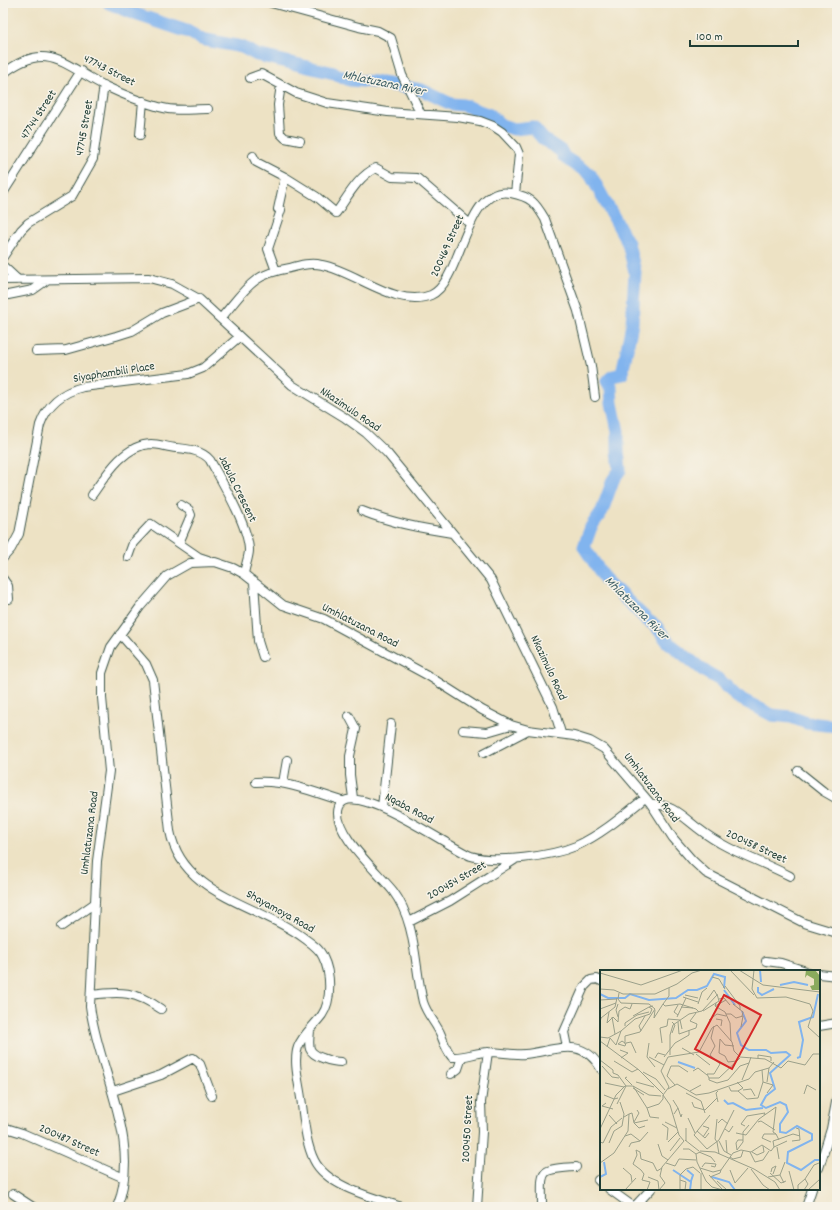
<svg xmlns="http://www.w3.org/2000/svg" width="840" height="1210" viewBox="0 0 840 1210" font-family="Dekko,sans-serif">
  <style>
    .lines { fill: none; stroke-linecap: round; stroke-linejoin: round }
    .river { stroke: #81b4ee; stroke-width: 13 }
    .minor-casing { stroke: #3e564a; stroke-width: 10 }
    .minor { stroke: #fff; stroke-width: 8 }
    .labels { text-anchor: middle; dominant-baseline: central; stroke-width: 3; stroke-linejoin: round; paint-order: stroke }
    .street-label { font-size: 12px; fill: #1f3d34; stroke: #f7f3e8 }
    .water-label { font-size: 13px; font-style: italic; fill: #385b62; stroke: #f7f3e8 }
    .inset-river { fill: none; stroke: #81b4ee; stroke-width: 2 }
    .inset-road { fill: none; stroke: #9ba08a; stroke-width: 1 }
    .view { fill: #d62828; fill-opacity: 0.15; stroke: #d62828; stroke-width: 2 }
    .inset-edge { fill: none; stroke: #1f3d34; stroke-width: 2 }
  </style>
  <rect width="100%" height="100%" fill="#f7f3e8"/>
  <filter id="ink" filterUnits="userSpaceOnUse"><feTurbulence type="fractalNoise" baseFrequency=".025" numOctaves="2"/><feDisplacementMap in="SourceGraphic" scale="8" xChannelSelector="R" yChannelSelector="G"/><feConvolveMatrix kernelMatrix="1 2 1 2 8 2 1 2 1" color-interpolation-filters="sRGB"/></filter>
  <filter id="wash" filterUnits="userSpaceOnUse"><feTurbulence type="fractalNoise" baseFrequency=".012" numOctaves="4" result="noise"/><feDisplacementMap in="SourceGraphic" scale="16" xChannelSelector="R" yChannelSelector="G"/><feGaussianBlur stdDeviation="0.9" result="paint"/><feColorMatrix in="noise" values="0 0 0 0 0 0 0 0 0 0 0 0 0 0 0 0 0 1.4 0 .05"/><feComposite in="paint" operator="in"/></filter>
  <g filter="url(#wash)">
    <rect width="100%" height="100%" fill="#ede2c4"/>
    <g class="lines">
      <!-- river -->
      <path class="river" d="M 109,3 L 132,13 L 189,32 L 201,39 L 242,47 L 257,55 L 334,73 L 350,80 L 375,82 L 422,90 L 451,104 L 463,105 L 490,115 L 501,125 L 514,129 L 533,127 L 543,139 L 561,151 L 564,157 L 590,174 L 628,243 L 635,272 L 632,324 L 622,374 L 613,376 L 607,381 L 611,388 L 612,403 L 618,431 L 618,451 L 620,470 L 613,480 L 602,511 L 591,527 L 584,547 L 605,579 L 647,620 L 656,626 L 668,642 L 704,671 L 720,680 L 737,697 L 772,715 L 791,717 L 807,723 L 837,726"/>
    </g>
  </g>
  <g filter="url(#ink)">
    <g class="lines">
      <defs>
        <path id="minor" d="M 271,3 L 359,27 L 378,31 L 391,38 L 402,75 L 421,114
          M 3,74 C 47,39 65,66 105,86 C 122,94 141,102 159,107 C 175,112 192,109 208,109
          M 250,78 L 261,74 L 296,93 L 327,103 L 388,112 L 458,117 L 480,121 L 493,126 L 502,132 L 516,147 L 519,154 L 515,194
          M 281,85 L 278,105 L 280,133 L 285,138 L 300,141
          M 140,135 L 143,101
          M 253,156 L 256,162 L 285,177 L 317,197 L 336,213 C 347,198 358,176 376,168 L 392,177 L 417,178 L 470,224
          M 3,193 L 81,71
          M 3,257 L 21,230 L 28,223 L 72,196 L 93,159 L 104,85
          M 3,266 L 18,280
          M 276,271 L 268,249 L 281,210 L 278,209 L 285,177
          M 3,280 L 149,278 L 172,284 L 199,299 L 292,385 L 344,417 L 366,433 L 387,453 L 491,580 L 553,707 L 561,733
          M 3,296 L 33,290 L 47,280
          M 221,318 C 232,306 242,290 256,280 C 266,273 278,270 290,268 C 300,265 311,262 322,265 C 355,271 397,309 431,295 C 463,281 464,184 511,193 C 531,197 535,202 545,219 L 578,311 L 591,366 L 595,397
          M 36,351 L 66,350 L 116,336 L 132,331 L 162,313 L 199,299
          M 92,495 C 106,475 124,445 151,444 C 159,444 167,447 176,448 C 187,449 202,450 210,460 C 222,482 248,525 249,550 C 249,557 245,566 244,574
          M 362,511 C 392,523 420,528 452,533
          M 179,543 L 191,515 L 189,510 L 181,505
          M 128,557 L 133,543 L 151,524 L 199,557 L 208,560
          M 3,558 L 11,549 L 19,534 L 40,425 C 47,405 62,392 83,387 L 188,374 L 203,368 L 239,337
          M 3,579 L 8,586 L 9,599
          M 254,582 L 258,641 L 263,657
          M 120,634 L 146,664 L 153,680 L 170,831 C 182,896 259,904 304,938 C 311,943 320,949 323,957 C 331,973 332,1000 322,1015 C 314,1026 303,1034 298,1047 C 293,1061 299,1083 301,1098 C 304,1117 305,1142 314,1160 C 327,1187 375,1198 402,1207
          M 349,716 L 356,729 L 350,756 L 350,775 L 353,798
          M 463,730 L 487,732 L 511,725
          M 484,753 L 528,730
          M 798,771 L 823,791 L 837,799
          M 256,782 C 286,780 314,792 342,801
          M 283,783 L 287,760
          M 651,804 C 671,803 684,818 699,829 C 727,851 759,860 790,876
          M 382,807 L 391,724
          M 409,922 L 450,901 L 516,859
          M 62,926 L 95,903
          M 766,961 L 781,963 L 806,971
          M 819,974 L 837,976
          M 91,995 C 121,991 135,991 161,1009
          M 819,1026 L 837,1023
          M 310,1029 C 310,1035 308,1043 310,1049 C 313,1057 333,1062 341,1062
          M 567,1047 L 564,1032 L 584,987 L 591,980 L 597,979 L 601,981
          M 601,1069 C 582,1035 555,1051 525,1054 C 513,1055 501,1052 488,1052 C 476,1052 465,1058 452,1057 C 446,1050 444,1043 441,1035 C 436,1023 427,1015 423,1002 C 414,965 417,923 393,891 C 379,873 330,831 339,807 C 351,776 451,849 471,856 C 496,864 552,856 576,846 C 602,834 624,815 645,798
          M 451,1074 L 458,1069 L 462,1057
          M 113,1091 L 161,1075 L 193,1058 L 200,1064 L 212,1096
          M 3,1127 L 22,1133 L 124,1178
          M 819,1168 L 831,1129 L 837,1097
          M 598,1180 L 601,1183
          M 609,1189 L 634,1207
          M 13,1194 L 33,1207
          M 117,1207 C 143,1141 98,1071 90,1006 L 97,861 L 109,771 L 102,698 L 102,673 L 111,647 L 140,607 L 167,576 L 190,563 L 215,562 L 233,568 L 244,574 L 283,605 L 324,619 L 427,675 L 482,710 L 511,725 L 528,730 L 574,736 L 590,741 L 604,749 L 651,804 L 673,838 L 693,861 L 706,873 L 804,923 L 837,933
          M 477,1207 L 482,1132 L 481,1102 L 488,1052
          M 542,1207 C 542,1170 537,1169 576,1167
          M 634,1207 L 651,1189
          M 806,1207 L 812,1189"/>
      </defs>
      <!-- minor casing -->
      <use href="#minor" class="minor-casing"/>
      <!-- minor -->
      <use href="#minor" class="minor"/>
    </g>
  </g>
  <g class="labels">
    <!-- street labels -->
    <g class="street-label">
      <text transform="translate(109 71) rotate(27)">47743 Street</text>
      <text transform="translate(39 115) rotate(-57)">47744 Street</text>
      <text transform="translate(85 128) rotate(-80)">47745 Street</text>
      <text transform="translate(448 246) rotate(-66)">200469 Street</text>
      <text transform="translate(114 373) rotate(-9)">Siyaphambili Place</text>
      <text transform="translate(350 410) rotate(34)">Nkazimulo Road</text>
      <text transform="translate(237 489) rotate(64)">Jabula Crescent</text>
      <text transform="translate(360 626) rotate(27)">Umhlatuzana Road</text>
      <text transform="translate(548 668) rotate(65)">Nkazimulo Road</text>
      <text transform="translate(651 788) rotate(53)">Umhlatuzana Road</text>
      <text transform="translate(409 809) rotate(28)">Nqaba Road</text>
      <text transform="translate(90 833) rotate(-83)">Umhlatuzana Road</text>
      <text transform="translate(756 847) rotate(25)">200458 Street</text>
      <text transform="translate(457 881) rotate(-30)">200454 Street</text>
      <text transform="translate(280 912) rotate(29)">Shayamoya Road</text>
      <text transform="translate(468 1129) rotate(-87)">200450 Street</text>
      <text transform="translate(69 1141) rotate(24)">200487 Street</text>
    </g>
    <!-- water labels -->
    <g class="water-label">
      <text transform="translate(384 84) rotate(12)">Mhlatuzana River</text>
      <text transform="translate(636 609) rotate(45)">Mhlatuzana River</text>
    </g>
  </g>
  <!-- overview -->
  <g transform="translate(600 970)">
    <rect width="220" height="220" fill="#ede2c4"/>
    <path d="M 206,0 L 215,0 L 220,6 L 220,20 L 212,20 L 210,16 L 214,15 L 214,9 L 207,5 L 205,8 Z" fill="#8aaa5d"/>
    <path class="inset-river" d="M 160,0 L 161,12M 180,15 L 194,12 L 208,15M 158,17 L 158,22 L 162,25 L 174,19M 124,20 L 135,35M 0,24 L 8,28 L 25,28 L 30,24 L 49,30 L 76,28 L 88,20 L 97,20 L 107,16 L 114,4 L 125,7 L 124,18M 142,41 L 146,51 L 137,63 L 141,75 L 149,80 L 166,80 L 171,83 L 186,82 L 190,85 L 170,103 L 175,119 L 166,126 L 161,135 L 166,138 L 180,132 L 186,135 L 188,142 L 180,154 L 180,162 L 186,163 L 197,156 L 212,164 L 212,170 L 188,182 L 187,193 L 201,200 L 215,190 L 220,190M 197,88 L 200,87 L 203,70 L 199,52 L 213,47 L 218,24M 78,92 L 95,98M 124,130 L 128,134 L 133,133 L 146,140 L 163,138M 73,200 L 91,212 L 90,220M 87,200 L 93,205 L 91,211M 0,207 L 6,204 L 4,192M 112,207 L 129,212 L 135,220"/>
    <path class="inset-road" d="M 130,0 L 154,25M 139,0 L 163,15 L 220,22M 154,0 L 152,19 L 157,28 L 186,27 L 210,34 L 213,41 L 208,57 L 220,68M 0,3 L 41,15 L 83,0M 112,7 L 119,9 L 125,19M 125,16 L 140,36 L 140,40M 69,18 L 69,26 L 63,34 L 65,36 L 80,34 L 96,39 L 99,42M 0,19 L 14,20 L 23,24 L 55,24 L 77,14 L 92,3 L 102,0M 19,23 L 18,29 L 21,33 L 49,34 L 55,39 L 40,62 L 25,66 L 25,74M 85,25 L 98,28M 83,27 L 98,32M 119,29 L 124,28 L 130,35M 0,30 L 17,29M 107,30 L 114,20M 116,33 L 115,36 L 125,42 L 130,53 L 131,71M 98,34 L 102,22 L 107,18M 133,34 L 143,42 L 142,46M 115,36 L 126,30M 81,37 L 93,38M 0,39 L 16,33M 55,40 L 54,48 L 63,34M 103,41 L 119,31 L 117,24M 9,42 L 7,53 L 13,47 L 18,52 L 19,41 L 25,37 L 30,39 L 32,34M 126,44 L 131,44 L 136,48 L 143,46 L 141,57M 78,45 L 74,42 L 78,35M 33,46 L 49,37M 12,47 L 15,64M 18,47 L 16,40 L 18,34M 77,47 L 86,28M 116,49 L 122,50 L 121,56M 109,50 L 117,44 L 126,46M 0,52 L 1,48 L 15,37 L 17,28M 78,52 L 79,64 L 96,58 L 97,54 L 90,51 L 96,43M 25,56 L 25,53 L 37,45 L 49,42M 114,56 L 111,68 L 115,76 L 110,85 L 120,94 L 114,104 L 107,104 L 109,108 L 119,108 L 140,88M 21,61 L 35,49 L 50,44 L 52,39 L 49,37 L 53,36M 41,61 L 39,56 L 45,46M 72,63 L 75,55 L 72,52M 0,67 L 8,68 L 21,61 L 16,75M 0,71 L 39,100 L 63,124M 25,73 L 22,71 L 18,74 L 25,76 L 26,73 L 31,72 L 36,83M 49,73 L 47,87 L 55,97M 62,73 L 60,58 L 67,56 L 68,49 L 80,50 L 82,59M 134,76 L 125,75 L 120,69 L 119,83 L 125,86 L 128,92 L 137,91M 7,77 L 10,68 L 16,75M 82,78 L 94,85M 20,80 L 28,83 L 21,88M 96,84 L 110,95M 70,85 L 70,65 L 73,55 L 89,44 L 102,41 L 117,25 L 114,20M 49,87 L 64,95M 64,87 L 75,73 L 89,65 L 89,60M 55,88 L 58,83 L 65,85M 158,88 L 158,85 L 171,87 L 171,91M 0,90 L 13,100 L 13,103 L 18,105 L 26,116M 14,91 L 32,102 L 38,99M 220,93 L 220,109M 2,96 L 12,107 L 19,108M 93,101 L 98,98 L 107,105M 43,102 L 56,109 L 65,120M 27,107 L 25,108 L 32,115M 109,108 L 109,110 L 117,113 L 128,110 L 140,96 L 149,93 L 151,87M 142,110 L 149,93M 36,112 L 54,117M 137,112 L 143,118 L 138,121M 163,112 L 173,115 L 167,123M 167,112 L 169,98M 5,113 L 24,117M 75,115 L 67,106 L 71,96 L 79,96 L 88,102M 33,116 L 49,125 L 61,126M 129,117 L 131,121 L 138,121 L 147,129 L 158,128 L 163,112 L 162,100M 33,118 L 44,125M 68,119 L 77,114 L 96,125 L 109,123 L 149,109 L 155,102 L 169,98 L 174,92M 143,120 L 151,119 L 155,126M 90,121 L 101,115M 86,123 L 101,131 L 105,143M 204,124 L 207,115 L 216,120M 4,125 L 14,129 L 18,128M 63,125 L 69,117 L 61,101 L 68,87 L 99,82 L 112,58 L 117,55 L 132,72 L 134,81 L 140,87 L 165,89 L 181,98 L 188,91 L 205,95 L 213,84 L 220,84M 63,125 L 70,135 L 79,165 L 84,171M 73,130 L 78,138 L 74,144M 92,132 L 94,137 L 105,140 L 117,128M 118,132 L 116,123 L 118,121M 6,133 L 2,136 L 13,139M 17,134 L 26,116M 47,138 L 50,147 L 59,148M 78,138 L 81,147 L 82,144M 29,144 L 32,143 L 34,153 L 48,150M 9,145 L 17,154M 88,148 L 95,163M 34,152 L 39,143 L 37,140M 65,152 L 77,158M 158,152 L 161,151 L 175,160M 34,153 L 39,158 L 45,156M 118,153 L 122,149 L 128,154M 62,154 L 68,158 L 67,170M 103,156 L 109,158 L 103,167M 145,156 L 141,154 L 147,146 L 165,143 L 164,145M 86,158 L 86,171M 0,159 L 16,125 L 25,116 L 33,116 L 47,138 L 59,134 L 63,129 L 63,125M 125,159 L 129,162 L 133,156M 97,161 L 105,168 L 109,163M 136,163 L 146,165 L 159,149 L 176,137 L 173,162 L 176,164M 25,166 L 31,164 L 40,171 L 31,173 L 29,177M 85,170 L 99,181M 126,170 L 127,183M 40,171 L 48,162M 119,171 L 124,181 L 131,185M 192,171 L 200,170 L 199,159 L 196,158M 0,172 L 3,173 L 11,157 L 22,148M 68,172 L 78,162M 117,172 L 115,169 L 117,149M 117,172 L 119,184M 171,172 L 162,168 L 164,164 L 176,164 L 179,170M 9,173 L 14,161 L 22,156 L 24,144 L 20,132M 58,174 L 62,186 L 68,190M 174,177 L 173,171 L 193,164 L 200,166M 177,177 L 179,189M 83,179 L 89,179 L 96,184M 107,179 L 119,170 L 134,140M 107,179 L 94,165 L 110,145M 36,180 L 40,182 L 41,189 L 53,193 L 57,201 L 62,198M 36,180 L 37,185 L 33,194 L 41,200M 137,180 L 143,172 L 143,162 L 149,155M 137,180 L 136,173 L 138,170 L 143,170M 70,181 L 80,168M 100,181 L 115,182 L 154,199 L 175,212 L 180,220M 99,182 L 111,187 L 115,192M 100,182 L 96,184 L 97,192 L 106,211 L 112,217 L 123,220M 150,182 L 155,192 L 163,190 L 169,181M 152,182 L 157,185 L 164,182 L 163,176M 130,187 L 133,189 L 141,187 L 143,181M 0,193 L 14,183 L 28,161 L 29,144 L 24,147M 66,193 L 75,196 L 79,189 L 96,190M 102,197 L 105,193 L 116,194 L 115,197 L 111,196M 23,198 L 31,205 L 32,212M 100,198 L 113,202 L 121,200 L 133,183 L 141,180 L 151,182 L 162,175 L 171,181 L 174,177 L 187,171M 151,199 L 163,215 L 170,220M 41,200 L 44,204 L 42,210 L 50,212 L 47,220M 130,200 L 135,213M 189,201 L 194,220M 171,202 L 172,198 L 176,196 L 173,204M 170,203 L 181,213 L 186,211M 109,205 L 122,219M 48,207 L 58,211 L 59,220M 110,207 L 120,203 L 121,200M 168,207 L 180,205M 205,209 L 214,195 L 219,193M 80,210 L 86,212 L 85,220M 117,211 L 127,220M 135,213 L 148,198M 184,213 L 180,205 L 185,192M 25,220 L 36,208M 59,220 L 65,213 L 60,206 L 62,197 L 84,171M 80,220 L 80,205 L 86,199 L 93,197 L 100,203M 101,220 L 101,203M 198,220 L 198,215 L 205,209 L 208,214 L 204,220M 208,220 L 220,209"/>
    <path class="view" d="M 124,25 L 161,45 L 132,99 L 95,79 Z"/>
    <rect width="220" height="220" class="inset-edge"/>
  </g>
  <!-- margin -->
  <rect width="840" height="1210" fill="none" stroke="#f7f3e8" stroke-width="16"/>
  <!-- scale -->
  <path d="M690 40v6h108v-6" fill="none" stroke="#1f3d34" stroke-width="2"/>
  <text x="696" y="40" font-size="12" fill="#1f3d34" stroke="#f7f3e8" stroke-width="3" paint-order="stroke">100 m</text>
</svg>
